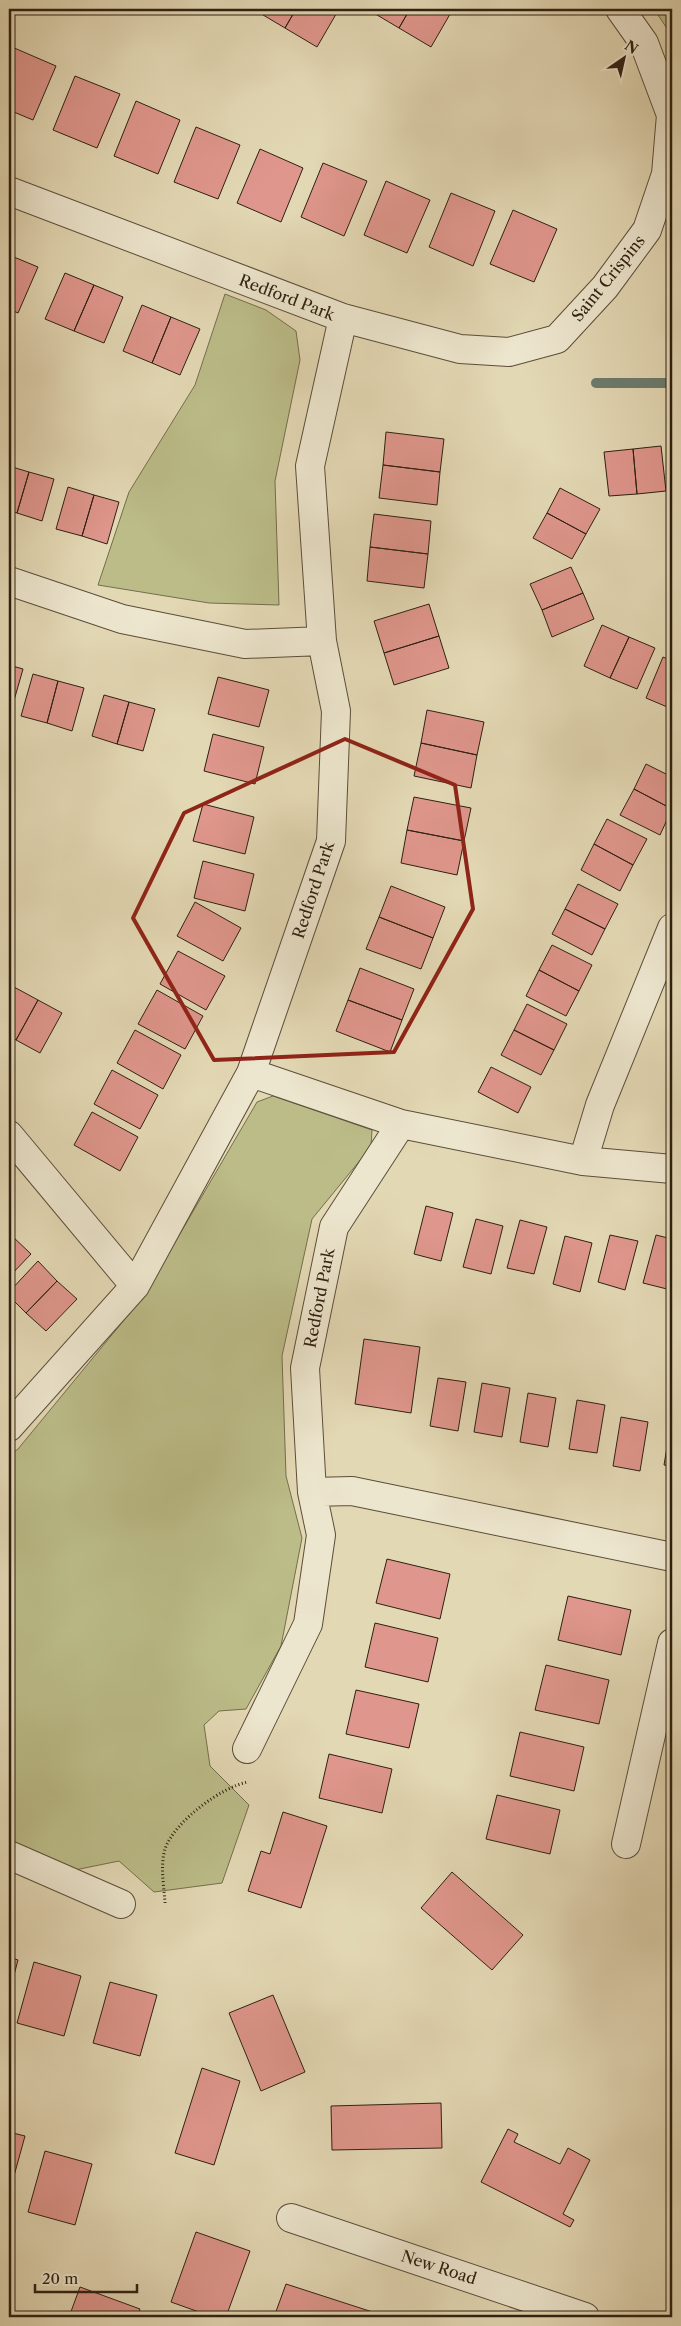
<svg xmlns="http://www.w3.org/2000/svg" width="681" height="2326" viewBox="0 0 681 2326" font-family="'Libre Caslon Text',serif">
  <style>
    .green { fill: #bbbc88; stroke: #746e4d }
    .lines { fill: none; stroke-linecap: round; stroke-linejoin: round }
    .stream { stroke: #6c7c6f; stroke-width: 10 }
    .building { fill: #df968c; stroke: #2e2012 }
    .street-casing { stroke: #5b4e3a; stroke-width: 30 }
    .path { stroke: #2e2012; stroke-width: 3; stroke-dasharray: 1 2.5; stroke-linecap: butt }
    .street { stroke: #ede6ce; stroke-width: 28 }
    .marked { fill: none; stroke: #8f2418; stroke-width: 4; stroke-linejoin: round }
    .labels { text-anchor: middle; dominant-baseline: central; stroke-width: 4.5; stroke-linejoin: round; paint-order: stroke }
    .street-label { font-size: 16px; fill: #2e2012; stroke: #ede6ce }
  </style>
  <rect width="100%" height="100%" fill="#e3d8b4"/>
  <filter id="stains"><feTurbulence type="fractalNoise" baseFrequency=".004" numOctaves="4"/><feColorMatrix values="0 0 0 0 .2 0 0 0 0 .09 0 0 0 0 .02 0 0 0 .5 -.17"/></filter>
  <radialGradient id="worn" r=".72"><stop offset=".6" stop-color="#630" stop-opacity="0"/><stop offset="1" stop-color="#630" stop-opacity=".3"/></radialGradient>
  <!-- green -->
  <path class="green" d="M 654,9 L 672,9 L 672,36 Z
    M 225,294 L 266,310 L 296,331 L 300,360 L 275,481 L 279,605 L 209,603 L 98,585 L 129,492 L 195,385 Z
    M 273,1096 L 372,1130 L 371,1147 L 312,1219 L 282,1356 L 286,1476 L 302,1538 L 281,1646 L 246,1709 L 219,1711 L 204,1725 L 210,1766 L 249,1805 L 222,1883 L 154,1892 L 119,1861 L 65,1872 L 9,1843 L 9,1456 L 18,1449 L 143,1297 L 257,1102 Z"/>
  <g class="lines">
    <!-- stream -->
    <path class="stream" d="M 596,383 L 672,383"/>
  </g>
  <!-- building -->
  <path class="building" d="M 253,9 L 296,9 L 285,28 Z
    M 296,9 L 339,9 L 317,47 L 285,28 Z
    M 367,9 L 410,9 L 399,28 Z
    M 410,9 L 453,9 L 431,47 L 399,28 Z
    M 12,47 L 56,66 L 33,120 L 9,110 L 9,56 Z
    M 75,76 L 120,94 L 97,148 L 53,130 Z
    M 136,101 L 180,120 L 158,174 L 114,156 Z
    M 196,127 L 240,145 L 218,199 L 174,182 Z
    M 260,149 L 303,168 L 281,222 L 237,203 Z
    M 323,163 L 367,181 L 344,236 L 301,217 Z
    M 386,181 L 430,200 L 407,253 L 364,235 Z
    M 451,193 L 495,211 L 473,266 L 429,247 Z
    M 513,210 L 557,229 L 534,282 L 490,264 Z
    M 9,255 L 38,267 L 18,313 L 9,309 Z
    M 65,273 L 94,285 L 74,331 L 45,319 Z
    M 94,285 L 123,297 L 104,343 L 74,331 Z
    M 142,305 L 171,317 L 152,363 L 123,351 Z
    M 171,317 L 200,329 L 180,375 L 152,363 Z
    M 386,432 L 444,439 L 440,472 L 383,465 Z
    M 661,446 L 666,491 L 637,494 L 633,449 Z
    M 633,449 L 637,494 L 609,496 L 604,452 Z
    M 383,465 L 440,472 L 437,505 L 379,498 Z
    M 9,466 L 29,472 L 17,513 L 9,511 Z
    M 29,472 L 54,479 L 42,521 L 17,513 Z
    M 68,487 L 94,495 L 82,536 L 56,529 Z
    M 560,488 L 600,509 L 586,534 L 547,513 Z
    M 94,495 L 119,502 L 107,544 L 82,536 Z
    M 547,513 L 586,534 L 572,559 L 533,538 Z
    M 374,514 L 431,521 L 428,554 L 370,547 Z
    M 370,547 L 428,554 L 424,588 L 367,581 Z
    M 571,567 L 583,593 L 542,610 L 530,584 Z
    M 583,593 L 594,619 L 552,637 L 542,610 Z
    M 429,604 L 439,636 L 384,653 L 374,621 Z
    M 602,625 L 629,637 L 610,678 L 584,666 Z
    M 439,636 L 449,668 L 394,685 L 384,653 Z
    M 629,637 L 655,648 L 637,689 L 610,678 Z
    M 663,657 L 672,661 L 672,709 L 646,698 Z
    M 9,665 L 23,669 L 11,711 L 9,711 Z
    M 33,674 L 58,681 L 47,723 L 21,716 Z
    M 218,677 L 269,690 L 259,727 L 208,714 Z
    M 58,681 L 84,688 L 72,731 L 47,723 Z
    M 104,695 L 129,702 L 117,744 L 92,736 Z
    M 129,702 L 155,709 L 143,751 L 117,744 Z
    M 427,710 L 484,722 L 477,755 L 421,743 Z
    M 213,734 L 264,747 L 255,784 L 204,771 Z
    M 421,743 L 477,755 L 471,788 L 414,776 Z
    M 646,764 L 672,777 L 672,809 L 634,789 Z
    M 634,789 L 672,809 L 660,835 L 620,815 Z
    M 414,797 L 471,808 L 464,841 L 407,830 Z
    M 203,804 L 254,817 L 245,854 L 193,841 Z
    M 607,819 L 647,839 L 633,865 L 594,844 Z
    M 407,830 L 464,841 L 457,875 L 401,863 Z
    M 594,844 L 633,865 L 620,891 L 581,870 Z
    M 203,861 L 254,874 L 245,911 L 194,898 Z
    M 578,884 L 618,904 L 605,929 L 565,909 Z
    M 391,886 L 445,907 L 433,938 L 379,917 Z
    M 195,902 L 241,928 L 223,961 L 177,936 Z
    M 565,909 L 605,929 L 592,955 L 552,934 Z
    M 379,917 L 433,938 L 421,969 L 366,949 Z
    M 552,945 L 592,965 L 579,991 L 539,970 Z
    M 178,951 L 225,976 L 206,1010 L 160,984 Z
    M 360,968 L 414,989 L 402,1020 L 348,1000 Z
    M 539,970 L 579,991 L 566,1016 L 526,996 Z
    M 14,987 L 38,1000 L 16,1040 L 9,1035 L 9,997 Z
    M 157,990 L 203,1016 L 185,1049 L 138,1024 Z
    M 38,1000 L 62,1013 L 40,1053 L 16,1040 Z
    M 348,1000 L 402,1020 L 390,1052 L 336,1031 Z
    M 527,1004 L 567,1024 L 554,1050 L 514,1030 Z
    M 135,1030 L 181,1055 L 163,1089 L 117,1063 Z
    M 514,1030 L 554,1050 L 541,1075 L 501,1055 Z
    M 491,1067 L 531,1087 L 518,1113 L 478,1092 Z
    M 112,1070 L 158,1095 L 140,1129 L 94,1104 Z
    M 92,1112 L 138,1137 L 120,1171 L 74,1145 Z
    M 426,1206 L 453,1213 L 441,1261 L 414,1254 Z
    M 476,1219 L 503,1226 L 491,1274 L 463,1267 Z
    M 520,1220 L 547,1227 L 534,1274 L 507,1268 Z
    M 11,1235 L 31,1254 L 9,1277 L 9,1238 Z
    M 610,1235 L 638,1241 L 625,1290 L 598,1282 Z
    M 656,1235 L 672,1239 L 671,1290 L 643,1283 Z
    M 565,1236 L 592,1243 L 580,1292 L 553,1284 Z
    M 38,1261 L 57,1281 L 26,1313 L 9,1296 L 9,1292 Z
    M 57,1281 L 77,1299 L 46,1331 L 26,1313 Z
    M 364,1339 L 420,1347 L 411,1413 L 355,1404 Z
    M 438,1378 L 466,1382 L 458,1431 L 430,1426 Z
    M 482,1383 L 510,1388 L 502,1437 L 474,1432 Z
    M 528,1393 L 556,1398 L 548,1447 L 520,1442 Z
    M 577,1400 L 605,1405 L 597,1453 L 569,1449 Z
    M 621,1417 L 648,1422 L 640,1471 L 613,1466 Z
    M 672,1418 L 672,1466 L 664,1465 Z
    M 387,1559 L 450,1574 L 440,1619 L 376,1603 Z
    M 568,1596 L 631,1610 L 621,1655 L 558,1640 Z
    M 375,1623 L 438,1638 L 428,1682 L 365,1667 Z
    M 546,1665 L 609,1680 L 599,1724 L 535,1710 Z
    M 356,1690 L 419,1704 L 409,1748 L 346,1734 Z
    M 520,1732 L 584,1747 L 574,1791 L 510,1776 Z
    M 329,1754 L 392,1769 L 382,1813 L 319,1798 Z
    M 497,1795 L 560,1810 L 550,1854 L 486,1839 Z
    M 283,1812 L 327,1826 L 301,1908 L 248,1891 L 261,1851 L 270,1854 Z
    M 452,1872 L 523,1935 L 492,1970 L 421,1908 Z
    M 9,1957 L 18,1960 L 9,1994 Z
    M 34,1962 L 81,1976 L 64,2036 L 17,2023 Z
    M 110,1982 L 157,1995 L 140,2056 L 93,2043 Z
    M 273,1995 L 305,2072 L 261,2091 L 229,2013 Z
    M 202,2068 L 240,2081 L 214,2165 L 175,2153 Z
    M 441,2103 L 442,2148 L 332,2150 L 331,2106 Z
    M 508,2129 L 518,2134 L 514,2142 L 560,2164 L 568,2148 L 590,2160 L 563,2214 L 574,2220 L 570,2227 L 481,2182 Z
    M 9,2132 L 25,2136 L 9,2194 Z
    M 45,2151 L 92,2164 L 75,2225 L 28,2212 Z
    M 196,2232 L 250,2251 L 226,2317 L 213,2317 L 171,2302 Z
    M 286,2284 L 388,2317 L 274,2317 Z
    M 80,2287 L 140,2309 L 137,2317 L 69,2317 Z"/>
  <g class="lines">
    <defs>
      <path id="street" d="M 9,191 L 343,318 L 460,349 L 509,352 L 557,339 L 605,287 L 647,230 L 666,174 L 671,115 L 644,43 L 620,9
        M 9,581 L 122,619 L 245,644 L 322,641
        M 251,1073 L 401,1124 L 583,1161 L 672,1169
        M 401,1124 L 334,1227 L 305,1368 L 312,1492 L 352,1491 L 672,1557
        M 9,1135 L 135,1286
        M 583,1161 L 600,1105 L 672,928
        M 9,1427 L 135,1286 L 251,1073 L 331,841 L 336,711 L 322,641 L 310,466 L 343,318
        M 247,1749 L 308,1624 L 321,1535 L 312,1492
        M 626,1844 L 672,1643
        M 9,1855 L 121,1904
        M 291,2218 L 585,2317"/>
    </defs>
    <!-- street casing -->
    <use href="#street" class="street-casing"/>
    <!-- path -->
    <path class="path" d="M 165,1903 C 164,1886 160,1866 165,1849 C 174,1822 221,1787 248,1782"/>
    <!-- street -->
    <use href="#street" class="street"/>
  </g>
  <!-- marked area -->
  <path class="marked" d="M 345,739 L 455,785 L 473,909 L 394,1052 L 214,1060 L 133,918 L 184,813 Z"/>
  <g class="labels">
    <!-- street labels -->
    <g class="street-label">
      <text transform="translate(608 278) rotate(-51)">Saint Crispins</text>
      <text transform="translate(287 297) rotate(21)">Redford Park</text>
      <text transform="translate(313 890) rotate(-72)">Redford Park</text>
      <text transform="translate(319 1298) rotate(-79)">Redford Park</text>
      <text transform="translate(439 2267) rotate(18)">New Road</text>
    </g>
  </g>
  <!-- margin -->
  <rect width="681" height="2326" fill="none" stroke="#e3d8b4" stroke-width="30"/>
  <rect x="10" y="10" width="661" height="2306" fill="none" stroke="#2e2012" stroke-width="2.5"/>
  <rect x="15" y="15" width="651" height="2296" fill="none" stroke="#2e2012"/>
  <!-- north arrow -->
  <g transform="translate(624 58) rotate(34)" stroke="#ede6ce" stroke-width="4" paint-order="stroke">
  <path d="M0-4L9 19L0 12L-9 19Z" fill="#2e2012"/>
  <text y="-8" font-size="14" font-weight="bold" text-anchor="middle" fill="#2e2012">N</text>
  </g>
  <!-- scale -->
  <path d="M35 2284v8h102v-8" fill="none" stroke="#2e2012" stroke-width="2.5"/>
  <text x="42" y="2284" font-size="15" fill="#2e2012" stroke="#ede6ce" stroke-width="4" paint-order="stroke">20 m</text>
  <rect width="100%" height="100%" filter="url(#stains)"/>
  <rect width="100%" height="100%" fill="url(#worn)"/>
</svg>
